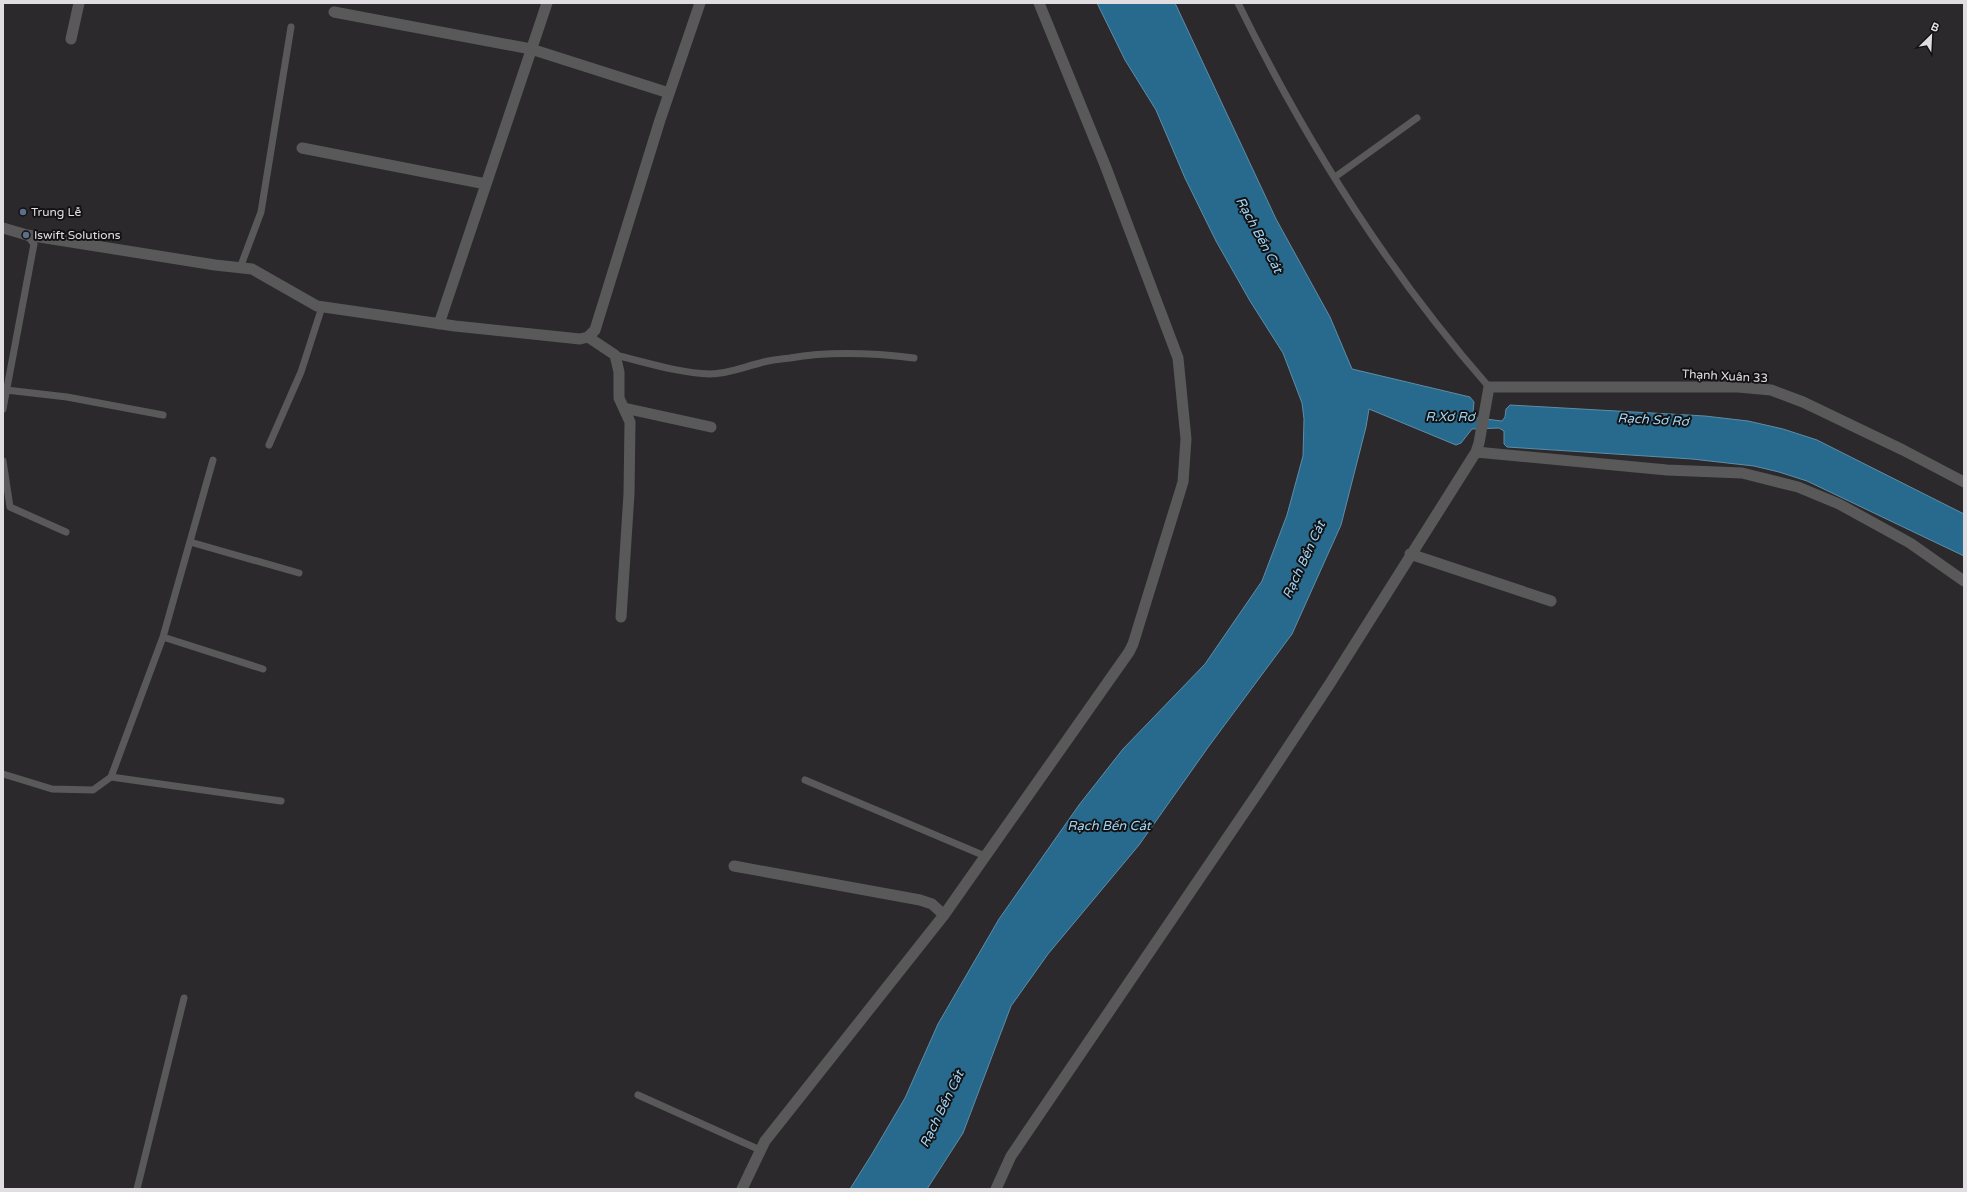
<svg xmlns="http://www.w3.org/2000/svg" width="1967" height="1192" viewBox="0 0 1967 1192" font-family="'Varela Round',sans-serif">
  <style>
    .water { fill: #276a8e; stroke: #5e8da7 }
    .lines { fill: none; stroke-linecap: round; stroke-linejoin: round }
    .service { stroke: #59595a; stroke-width: 7 }
    .minor { stroke: #59595a; stroke-width: 11 }
    .service-dot { fill: #5c6f8a; stroke: #131213; stroke-width: 1.5 }
    .labels { text-anchor: middle; dominant-baseline: central; stroke-width: 4; stroke-linejoin: round; paint-order: stroke }
    .poi-label { font-size: 12px; fill: #e0dee1; stroke: #131213; text-anchor: start }
    .street-label { font-size: 12px; fill: #e0dee1; stroke: #131213 }
    .water-label { font-size: 13px; font-style: italic; fill: #a1d5f6; stroke: #131213 }
  </style>
  <rect width="100%" height="100%" fill="#2b292c"/>
  <!-- water -->
  <path class="water" d="M 1097,3 L 1175,3 L 1276,219 L 1330,317 L 1352,369 L 1470,397 L 1474,402 L 1473,412 L 1477,418 L 1502,421 L 1505,417 L 1506,409 L 1510,405 L 1705,416 L 1748,421 L 1783,429 L 1817,440 L 1964,514 L 1964,556 L 1807,481 L 1779,472 L 1754,466 L 1692,459 L 1507,447 L 1504,444 L 1504,431 L 1499,428 L 1472,429 L 1461,443 L 1456,445 L 1369,409 L 1366,427 L 1341,525 L 1292,634 L 1209,746 L 1139,845 L 1048,954 L 1011,1006 L 963,1133 L 927,1189 L 850,1189 L 872,1154 L 905,1098 L 938,1024 L 999,919 L 1079,805 L 1123,749 L 1205,664 L 1262,581 L 1287,515 L 1303,456 L 1304,419 L 1302,403 L 1283,353 L 1250,301 L 1216,241 L 1185,178 L 1156,110 L 1125,60 Z"/>
  <g class="lines">
    <!-- service -->
    <path class="service" d="M 1238,3 C 1305,140 1388,272 1489,387
      M 1335,177 L 1417,118
      M 240,268 L 261,212 L 291,27
      M 615,355 C 645,362 678,373 710,374 C 727,374 744,367 760,363 C 770,360 780,359 790,358 C 831,351 873,353 914,358
      M 6,390 L 67,397 L 163,415
      M 3,409 L 34,244 L 27,235
      M 269,445 L 301,372 L 322,307
      M 3,461 L 10,507 L 66,532
      M 190,542 L 299,573
      M 163,637 L 263,669
      M 3,774 L 52,789 L 93,790 L 111,777 L 163,637 L 213,460
      M 111,777 L 281,801
      M 805,780 L 985,856
      M 638,1095 L 760,1150
      M 137,1189 L 184,998"/>
    <!-- minor -->
    <path class="minor" d="M 334,12 L 531,49 L 669,93
      M 71,39 L 79,3
      M 302,148 L 486,184
      M 3,228 L 27,235 L 215,265 L 252,269 L 317,306 L 455,326 L 580,339 L 588,337 L 595,330 L 660,120 L 700,3
      M 439,324 L 547,3
      M 588,337 L 615,355 L 619,372 L 619,398 L 630,422 L 629,494 L 621,617
      M 624,408 L 711,427
      M 1476,452 L 1667,470 L 1742,473 L 1798,487 L 1839,504 L 1910,543 L 1964,581
      M 1410,554 L 1551,601
      M 734,866 L 920,900 L 932,904 L 944,915
      M 742,1189 L 765,1141 L 944,915 L 1129,652 L 1133,644 L 1183,482 L 1186,439 L 1178,358 L 1105,165 L 1039,3
      M 996,1189 L 1011,1156 L 1261,788 L 1329,685 L 1476,452 L 1479,443 L 1489,387 L 1738,387 L 1771,390 L 1803,402 L 1903,450 L 1964,482"/>
  </g>
  <!-- markers -->
  <g class="service-dot">
    <circle cx="23" cy="212" r="4"/>
    <circle cx="26" cy="235" r="4"/>
  </g>
  <g class="labels">
    <!-- poi labels -->
    <g class="poi-label">
      <text x="31" y="212">Trung Lễ</text>
      <text x="34" y="235">Iswift Solutions</text>
    </g>
    <!-- street labels -->
    <g class="street-label">
      <text transform="translate(1725 376) rotate(3)">Thạnh Xuân 33</text>
    </g>
    <!-- water labels -->
    <g class="water-label">
      <text transform="translate(1259 235) rotate(62)">Rạch Bến Cát</text>
      <text x="1450" y="417">R.Xơ Rơ</text>
      <text transform="translate(1653 420) rotate(3)">Rạch Sơ Rơ</text>
      <text transform="translate(1304 560) rotate(-65)">Rạch Bến Cát</text>
      <text x="1109" y="826">Rạch Bến Cát</text>
      <text transform="translate(942 1109) rotate(-64)">Rạch Bến Cát</text>
    </g>
  </g>
  <!-- border -->
  <rect width="1967" height="1192" fill="none" stroke="#e0dee1" stroke-width="8"/>
  <!-- north arrow -->
  <g transform="translate(1931 36) rotate(24)" stroke="#131213" stroke-width="3" paint-order="stroke">
  <path d="M0-3L7 15L0 10L-7 15Z" fill="#e0dee1"/>
  <text y="-6" font-size="11" font-weight="bold" text-anchor="middle" fill="#e0dee1">B</text>
  </g>
</svg>
